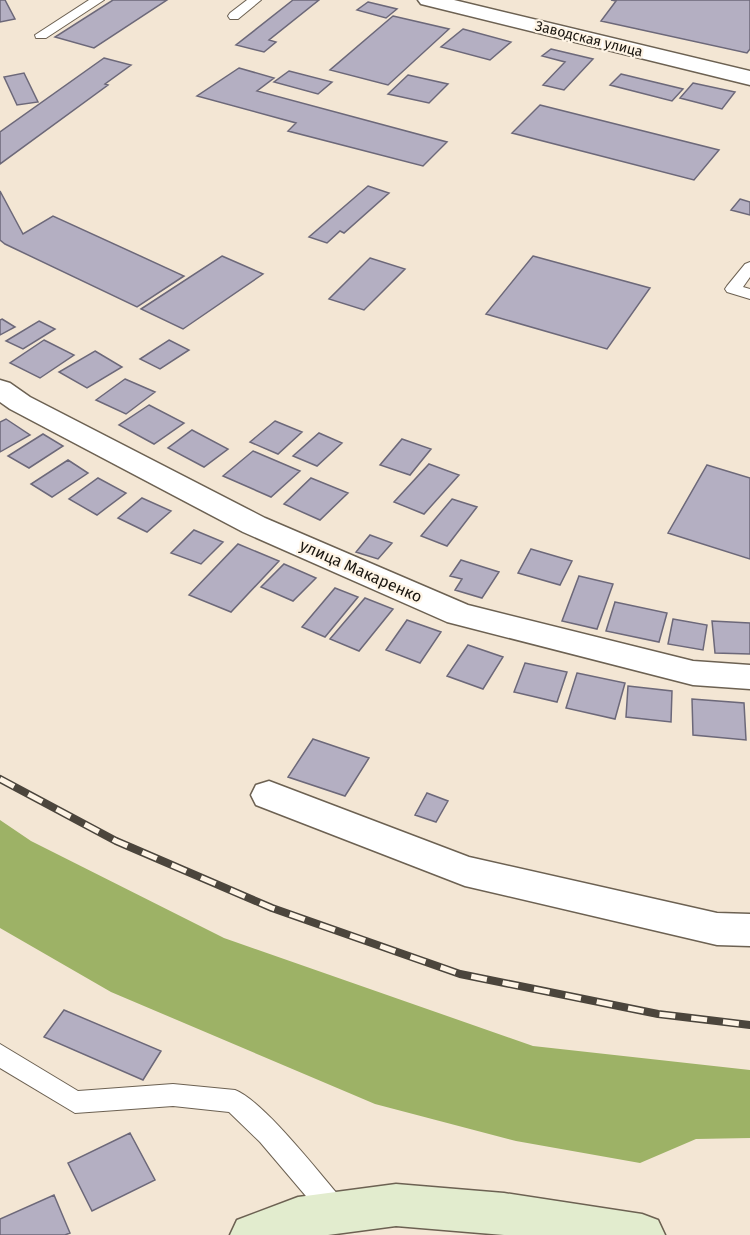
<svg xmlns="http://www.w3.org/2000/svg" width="750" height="1235" viewBox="0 0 750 1235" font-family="'Fira Sans',sans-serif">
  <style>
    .forest { fill: #9db266 }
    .building { fill: #b4afc2; stroke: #6c6879; stroke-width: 1.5 }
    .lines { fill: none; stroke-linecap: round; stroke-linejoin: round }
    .service-casing { stroke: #6c6152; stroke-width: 2 }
    .minor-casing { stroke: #6c6152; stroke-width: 3 }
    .secondary-casing { stroke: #6c6152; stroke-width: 3 }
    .service { fill: #fff; fill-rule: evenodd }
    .minor { fill: #fff; fill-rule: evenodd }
    .secondary { fill: #e2ecce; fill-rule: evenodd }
    .rail-casing { stroke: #4b453c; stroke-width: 8 }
    .rail { stroke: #fef4e5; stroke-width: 5; stroke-dasharray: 16; stroke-linecap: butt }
    .labels { text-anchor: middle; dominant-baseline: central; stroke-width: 4.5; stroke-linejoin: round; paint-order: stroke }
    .far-street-label { font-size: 14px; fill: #19150f; stroke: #fef4e5 }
    .street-label { font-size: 16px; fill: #19150f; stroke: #fef4e5 }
  </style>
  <rect width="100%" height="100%" fill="#f3e6d4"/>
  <!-- forest -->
  <path class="forest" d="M 0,820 L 31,841 L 224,938 L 533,1046 L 750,1070 L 750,1138 L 696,1139 L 640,1163 L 516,1141 L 375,1104 L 111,992 L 0,928 Z"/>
  <!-- building -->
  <path class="building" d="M 0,0 L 5,0 L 15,19 L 0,22 Z
    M 113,0 L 167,0 L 94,48 L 55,37 Z
    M 293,0 L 319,0 L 269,40 L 276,42 L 264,52 L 236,45 Z
    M 611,0 L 750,0 L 750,49 L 747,53 L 601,21 L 616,1 Z
    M 368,2 L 397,9 L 386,18 L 357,10 Z
    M 393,16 L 449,29 L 388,85 L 330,70 Z
    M 463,29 L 511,42 L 490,60 L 441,47 Z
    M 551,49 L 593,59 L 564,90 L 543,85 L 565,62 L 542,56 Z
    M 104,58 L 131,65 L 105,84 L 108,85 L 0,164 L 0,132 Z
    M 239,68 L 274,78 L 257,91 L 447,142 L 423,166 L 288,131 L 296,123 L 197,96 Z
    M 289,71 L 332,82 L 318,94 L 274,82 Z
    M 24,73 L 38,102 L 17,105 L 4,77 Z
    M 621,74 L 683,89 L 672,101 L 610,85 Z
    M 408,75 L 448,84 L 429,103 L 388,94 Z
    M 693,83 L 735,92 L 722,109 L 680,98 Z
    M 540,105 L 719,150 L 694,180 L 512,133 Z
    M 368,186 L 389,193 L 344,233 L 340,231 L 327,243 L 309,237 Z
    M 0,191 L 23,234 L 53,216 L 184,276 L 137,307 L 5,244 L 0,240 Z
    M 740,199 L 750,202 L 750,215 L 731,210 Z
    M 222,256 L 263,274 L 183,329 L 141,309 Z
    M 533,256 L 650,288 L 607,349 L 486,314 Z
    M 370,258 L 405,269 L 364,310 L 329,299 Z
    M 2,319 L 15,327 L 0,335 L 0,320 Z
    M 39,321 L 55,329 L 23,349 L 6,341 Z
    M 44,340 L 74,355 L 40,378 L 10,363 Z
    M 169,340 L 189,350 L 160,369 L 140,359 Z
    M 95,351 L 122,367 L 87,388 L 59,372 Z
    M 125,379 L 155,392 L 126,414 L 96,400 Z
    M 149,405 L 184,423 L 154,444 L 119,425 Z
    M 6,419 L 30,435 L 0,452 L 0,422 Z
    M 275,421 L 302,432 L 278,454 L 250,442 Z
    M 192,430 L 228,449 L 204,467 L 168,448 Z
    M 319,433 L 342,443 L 317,466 L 293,456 Z
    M 43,434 L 63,446 L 29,468 L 8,456 Z
    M 402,439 L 431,449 L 410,475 L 380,465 Z
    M 253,451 L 300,471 L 271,497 L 223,476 Z
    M 68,460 L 88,473 L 52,497 L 31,484 Z
    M 429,464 L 459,475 L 424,514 L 394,502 Z
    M 707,465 L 750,478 L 750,559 L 668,533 Z
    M 98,478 L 126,493 L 97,515 L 69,499 Z
    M 311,478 L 348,493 L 320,520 L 284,504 Z
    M 142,498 L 171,511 L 147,532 L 118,518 Z
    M 452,499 L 477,507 L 447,546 L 421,536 Z
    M 194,530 L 223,542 L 201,564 L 171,553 Z
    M 370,535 L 392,543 L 378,559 L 356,552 Z
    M 238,544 L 279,561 L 231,612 L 189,595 Z
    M 531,549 L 572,561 L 560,585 L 518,573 Z
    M 461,560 L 499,572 L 482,598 L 455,590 L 462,579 L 450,576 Z
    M 284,564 L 316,578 L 293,601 L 261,587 Z
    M 579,576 L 613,584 L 597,629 L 562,621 Z
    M 335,588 L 358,597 L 325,637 L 302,627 Z
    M 365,598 L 393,609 L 359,651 L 330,639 Z
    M 615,602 L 667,613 L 659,642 L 606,631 Z
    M 673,619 L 707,625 L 703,650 L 668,644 Z
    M 407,620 L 441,632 L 420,663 L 386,650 Z
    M 712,621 L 750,623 L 750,654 L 715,653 Z
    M 468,645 L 503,657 L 483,689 L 447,676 Z
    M 525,663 L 567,672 L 557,702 L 514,692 Z
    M 577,673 L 625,683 L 615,719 L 566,708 Z
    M 628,686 L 672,691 L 671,722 L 626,717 Z
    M 692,699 L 744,703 L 746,740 L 693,735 Z
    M 313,739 L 369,758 L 345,796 L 288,777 Z
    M 427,793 L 448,801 L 436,822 L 415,815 Z
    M 64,1010 L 161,1051 L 143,1080 L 44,1037 Z
    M 130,1133 L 155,1180 L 92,1211 L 68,1163 Z
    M 54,1195 L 70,1233 L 65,1235 L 0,1235 L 0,1219 Z"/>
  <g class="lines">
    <defs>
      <path id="service" d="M 89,0 L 104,0 L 46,38 L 36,38 L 35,35 Z
        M 247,0 L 261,0 L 238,19 L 230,19 L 228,16 L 230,13 Z
        M 750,262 L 750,277 L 743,287 L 750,289 L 750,299 L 727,292 L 725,289 L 727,286 L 745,264 Z
        M 0,1044 L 78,1091 L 173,1084 L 235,1090 C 264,1101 323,1178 346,1204 L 350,1213 L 346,1222 L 337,1225 L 328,1222 L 260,1142 L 229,1112 L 173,1106 L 75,1113 L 0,1068 Z"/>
      <path id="minor" d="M 418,0 L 454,0 L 750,71 L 750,85 L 421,4 Z
        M 0,380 L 10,383 L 30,397 L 265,518 L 468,605 L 693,661 L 750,665 L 750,689 L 693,685 L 447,622 L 243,532 L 10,409 L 0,402 Z
        M 269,781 L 469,857 L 717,913 L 750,914 L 750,946 L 717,945 L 465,886 L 256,805 L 251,795 L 256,785 Z"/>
      <path id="secondary" d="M 396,1184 L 504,1193 L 642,1214 L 658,1220 L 665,1235 L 504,1235 L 396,1226 L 328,1235 L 230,1235 L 237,1220 L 298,1197 Z"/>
    </defs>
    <!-- service casing -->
    <use href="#service" class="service-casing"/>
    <!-- minor casing -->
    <use href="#minor" class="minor-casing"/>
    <!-- secondary casing -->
    <use href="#secondary" class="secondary-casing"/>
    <!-- service -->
    <use href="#service" class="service"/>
    <!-- minor -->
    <use href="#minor" class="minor"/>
    <!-- secondary -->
    <use href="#secondary" class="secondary"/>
    <defs>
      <path id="rail" d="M 0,779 L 116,841 L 272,908 L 460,974 L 658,1014 L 750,1025"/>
    </defs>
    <!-- rail casing -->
    <use href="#rail" class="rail-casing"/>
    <!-- rail -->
    <use href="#rail" class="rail"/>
  </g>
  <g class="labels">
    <!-- far-street labels -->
    <g class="far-street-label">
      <text transform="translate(589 39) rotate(14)">Заводская улица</text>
    </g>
    <!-- street labels -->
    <g class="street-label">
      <text transform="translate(361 571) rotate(24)">улица Макаренко</text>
    </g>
  </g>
</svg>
